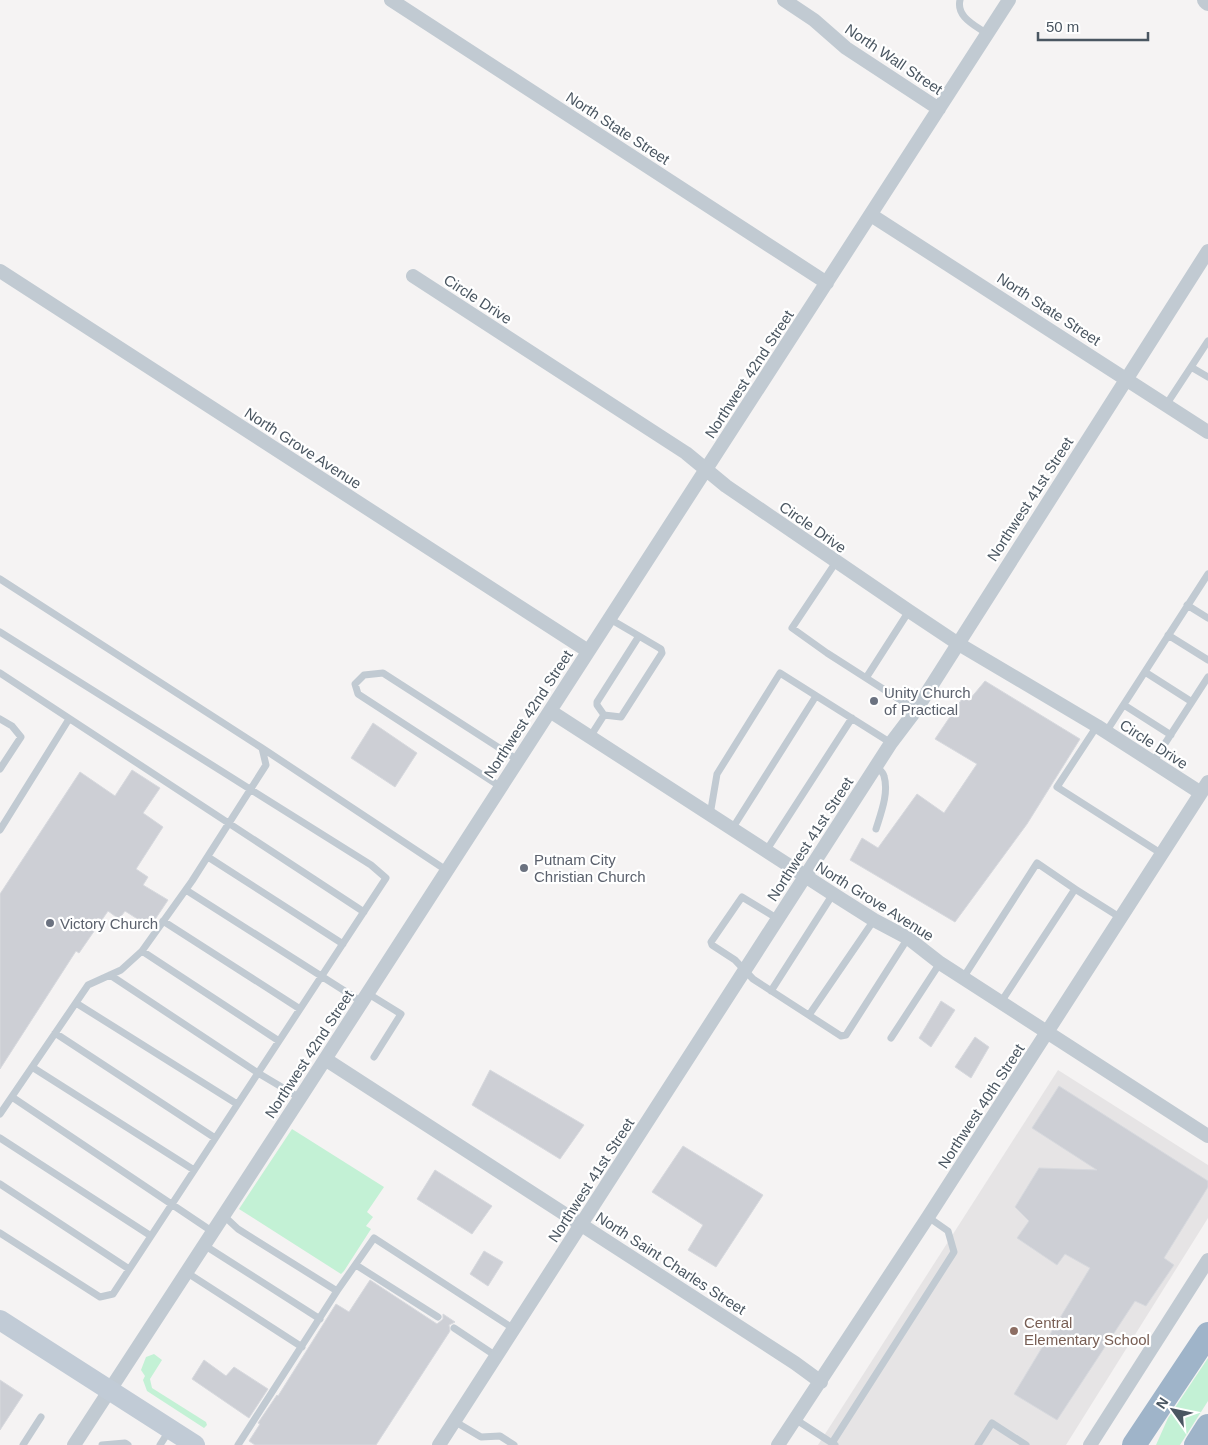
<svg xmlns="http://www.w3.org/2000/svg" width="1208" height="1445" viewBox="0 0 1208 1445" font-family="Arial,sans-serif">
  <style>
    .education { fill: #e6e4e5 }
    .green { fill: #c3f1d5 }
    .building { fill: #cdcfd5; stroke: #d7d9de }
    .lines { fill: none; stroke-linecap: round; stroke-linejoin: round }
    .service { stroke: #c1cad2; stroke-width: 7 }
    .minor { stroke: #c1cad2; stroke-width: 14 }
    .tertiary { stroke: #c1cad2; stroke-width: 18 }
    .secondary { stroke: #c1cbd6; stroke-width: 20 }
    .trunk { stroke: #9fb4c9; stroke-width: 24 }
    .worship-dot { fill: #6b7280; stroke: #fff; stroke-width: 2 }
    .education-dot { fill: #8d6e63; stroke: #fff; stroke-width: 2 }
    .labels { text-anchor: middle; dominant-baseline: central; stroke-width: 4.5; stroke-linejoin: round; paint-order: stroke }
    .street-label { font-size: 15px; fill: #4a5661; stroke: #fff }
    .worship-label { font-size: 15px; fill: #5b616d; stroke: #fff; text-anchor: start }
    .education-label { font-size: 15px; fill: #785e54; stroke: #fff; text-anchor: start }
  </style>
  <rect width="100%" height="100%" fill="#f5f3f3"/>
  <!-- education -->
  <path class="education" d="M 1058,1070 L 1208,1165 L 1208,1218 L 1066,1445 L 818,1445 Z"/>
  <!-- green -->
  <path class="green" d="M 292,1129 L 384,1187 L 367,1212 L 373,1217 L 366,1226 L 371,1229 L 344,1271 L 341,1274 L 239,1209 Z
    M 154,1354 L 162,1360 L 150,1379 L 152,1388 L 206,1422 L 207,1425 L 204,1428 L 147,1391 L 143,1380 L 145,1376 L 141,1370 L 146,1357 Z
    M 1208,1358 L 1208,1401 L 1180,1445 L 1156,1445 L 1168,1418 Z"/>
  <!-- building -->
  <path class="building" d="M 985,681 L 1080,739 L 1027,824 L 955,922 L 850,860 L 862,838 L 878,848 L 917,794 L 944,813 L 977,764 L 935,739 L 964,696 L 970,699 Z
    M 373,723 L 417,753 L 395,787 L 351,758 Z
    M 132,770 L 160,788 L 143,813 L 163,827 L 136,869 L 148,877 L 143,885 L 168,900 L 150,927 L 125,911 L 119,919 L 108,911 L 79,953 L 76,951 L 0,1069 L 0,894 L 80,772 L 115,796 Z
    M 941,1001 L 955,1010 L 931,1047 L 919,1038 Z
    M 975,1037 L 989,1047 L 971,1078 L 955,1067 Z
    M 490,1070 L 584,1125 L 560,1159 L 472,1105 Z
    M 1059,1086 L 1208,1181 L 1208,1187 L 1164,1258 L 1174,1265 L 1146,1306 L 1135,1301 L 1057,1420 L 1014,1394 L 1090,1268 L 1065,1254 L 1057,1265 L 1017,1238 L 1029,1221 L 1015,1207 L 1039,1168 L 1097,1170 L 1032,1128 Z
    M 683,1146 L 763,1195 L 716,1267 L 688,1250 L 703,1225 L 652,1192 Z
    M 435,1170 L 492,1206 L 472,1234 L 417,1199 Z
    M 484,1251 L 503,1262 L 488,1286 L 470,1274 Z
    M 370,1280 L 437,1324 L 443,1319 L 443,1314 L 455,1322 L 449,1325 L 450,1331 L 376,1445 L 255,1445 L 249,1441 L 260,1424 L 258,1423 L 277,1395 L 278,1396 L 336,1304 L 349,1312 Z
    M 204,1360 L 226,1376 L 234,1367 L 268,1389 L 249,1418 L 192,1379 Z
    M 0,1380 L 23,1395 L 0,1430 Z"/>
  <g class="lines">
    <!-- service -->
    <path class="service" d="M 960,0 C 956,17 975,25 987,34
      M 1191,367 L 1208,341
      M 1166,405 L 1191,367 L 1208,377
      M 836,562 L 792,628 L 827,653 L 916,710
      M 0,579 L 262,748 L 446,870
      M 1187,605 L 1208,618
      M 610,619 L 639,636
      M 0,632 L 371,865 L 386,878 L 113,1294 L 100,1297 L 0,1233
      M 1168,635 L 1208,660
      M 639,636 L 661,649 L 662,653 L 621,717 L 604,715 L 597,705 L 597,702 Z
      M 1145,672 L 1192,702
      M 0,673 L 364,912
      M 866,678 L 909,611
      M 1124,705 L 1171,735
      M 0,719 L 12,726 L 21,737 L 0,769
      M 1097,726 L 1057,787 L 1162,854
      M 1106,732 L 1208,574
      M 590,737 L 604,715
      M 1153,762 L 1208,677
      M 501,787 L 358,694 L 355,684 L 364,675 L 383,673 L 518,760
      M 710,815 L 717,774 L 780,673 L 891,743
      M 732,829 L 816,696
      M 876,829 C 881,813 889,793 884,776 C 883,772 879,769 876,766
      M 0,830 L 69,719
      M 766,851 L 852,718
      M 208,857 L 343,944
      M 1075,889 L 1121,918
      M 186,890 L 362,1002
      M 778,919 L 742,897 L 711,942 L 712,945 L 735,960 L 753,979 L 841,1036 L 846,1035 L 908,938
      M 163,921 L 300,1009
      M 142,951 L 279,1041
      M 110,975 L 258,1073 L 300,1098
      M 963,978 L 1037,863 L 1075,889 L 1001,1002
      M 771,991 L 833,894
      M 367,993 L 401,1014 L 374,1057
      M 76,1003 L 237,1104
      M 809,1015 L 874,920
      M 55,1033 L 215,1138
      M 891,1038 L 940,963
      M 32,1067 L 194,1170
      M 12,1097 L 213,1232
      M 0,1114 L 88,985 L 121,970 L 142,951 L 192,881 L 266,765 L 262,748
      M 0,1138 L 151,1236
      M 0,1184 L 129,1269
      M 224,1216 L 238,1229 L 337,1291
      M 204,1245 L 320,1319
      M 356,1265 L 438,1317
      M 186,1272 L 302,1347
      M 454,1328 L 496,1356
      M 795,1419 L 835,1445
      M 454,1421 L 481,1437 L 500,1436 L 514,1445
      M 832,1443 L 954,1252 L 948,1231 L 928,1217
      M 23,1445 L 41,1417
      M 102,1445 L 125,1443 L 128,1445
      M 160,1445 L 169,1431
      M 238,1445 L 337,1291 L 374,1238 L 514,1329
      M 978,1445 L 992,1423 L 1026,1445"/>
    <!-- minor -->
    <path class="minor" d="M 391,0 L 827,283
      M 784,0 L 814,20 L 846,48 L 939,109
      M 871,215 L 1208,432
      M 0,271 L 588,651
      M 413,276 L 686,453 L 726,486 L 909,611 L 957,643 L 1097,726 L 1201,793
      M 550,711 L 833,894 L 874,920 L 908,938 L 940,963 L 1208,1136
      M 325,1059 L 795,1363 L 821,1382
      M 74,1445 L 300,1098 L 1009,0
      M 439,1445 L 891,743 L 916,710 L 1208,251
      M 778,1445 L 928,1217 L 1208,782
      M 1090,1445 L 1208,1260"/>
    <!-- tertiary -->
    <path class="tertiary" d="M 1206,0 L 1208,2"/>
    <!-- secondary -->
    <path class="secondary" d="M 0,1320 L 195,1445"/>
    <!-- trunk -->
    <path class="trunk" d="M 1134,1445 L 1208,1334
      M 1196,1445 L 1208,1426"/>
  </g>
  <!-- markers -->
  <g class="worship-dot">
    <circle cx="874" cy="701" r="5"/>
    <circle cx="524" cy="868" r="5"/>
    <circle cx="50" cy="923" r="5"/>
  </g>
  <circle class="education-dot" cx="1014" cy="1331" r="5"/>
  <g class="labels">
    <!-- street labels -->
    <g class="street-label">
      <text transform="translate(894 59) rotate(34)">North Wall Street</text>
      <text transform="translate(618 128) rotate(33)">North State Street</text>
      <text transform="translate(478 299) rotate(33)">Circle Drive</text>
      <text transform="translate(1049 309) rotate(33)">North State Street</text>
      <text transform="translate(749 374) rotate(-57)">Northwest 42nd Street</text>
      <text transform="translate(303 448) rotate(33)">North Grove Avenue</text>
      <text transform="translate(1030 499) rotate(-57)">Northwest 41st Street</text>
      <text transform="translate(813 527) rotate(35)">Circle Drive</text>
      <text transform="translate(528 714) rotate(-57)">Northwest 42nd Street</text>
      <text transform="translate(1154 744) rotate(33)">Circle Drive</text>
      <text transform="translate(810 839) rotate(-57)">Northwest 41st Street</text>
      <text transform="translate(875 901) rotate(32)">North Grove Avenue</text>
      <text transform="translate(309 1054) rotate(-57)">Northwest 42nd Street</text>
      <text transform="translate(981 1106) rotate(-57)">Northwest 40th Street</text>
      <text transform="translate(591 1180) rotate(-57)">Northwest 41st Street</text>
      <text transform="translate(671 1263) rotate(33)">North Saint Charles Street</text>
    </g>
    <!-- worship labels -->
    <g class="worship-label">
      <text x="884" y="692">Unity Church<tspan x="884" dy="17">of Practical</tspan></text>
      <text x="534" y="859">Putnam City<tspan x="534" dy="17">Christian Church</tspan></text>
      <text x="60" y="923">Victory Church</text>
    </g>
    <!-- education labels -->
    <g class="education-label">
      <text x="1024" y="1322">Central<tspan x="1024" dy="17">Elementary School</tspan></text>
    </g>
  </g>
  <!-- north arrow -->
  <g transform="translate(1173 1410) rotate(303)" stroke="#ffffff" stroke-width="4" paint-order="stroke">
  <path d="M0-4L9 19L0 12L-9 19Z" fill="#4a5661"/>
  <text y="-8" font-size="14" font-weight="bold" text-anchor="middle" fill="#4a5661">N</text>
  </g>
  <!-- scale -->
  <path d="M1038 32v8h110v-8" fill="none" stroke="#4a5661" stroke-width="2.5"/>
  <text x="1046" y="32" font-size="15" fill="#4a5661" stroke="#ffffff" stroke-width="4" paint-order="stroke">50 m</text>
</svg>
